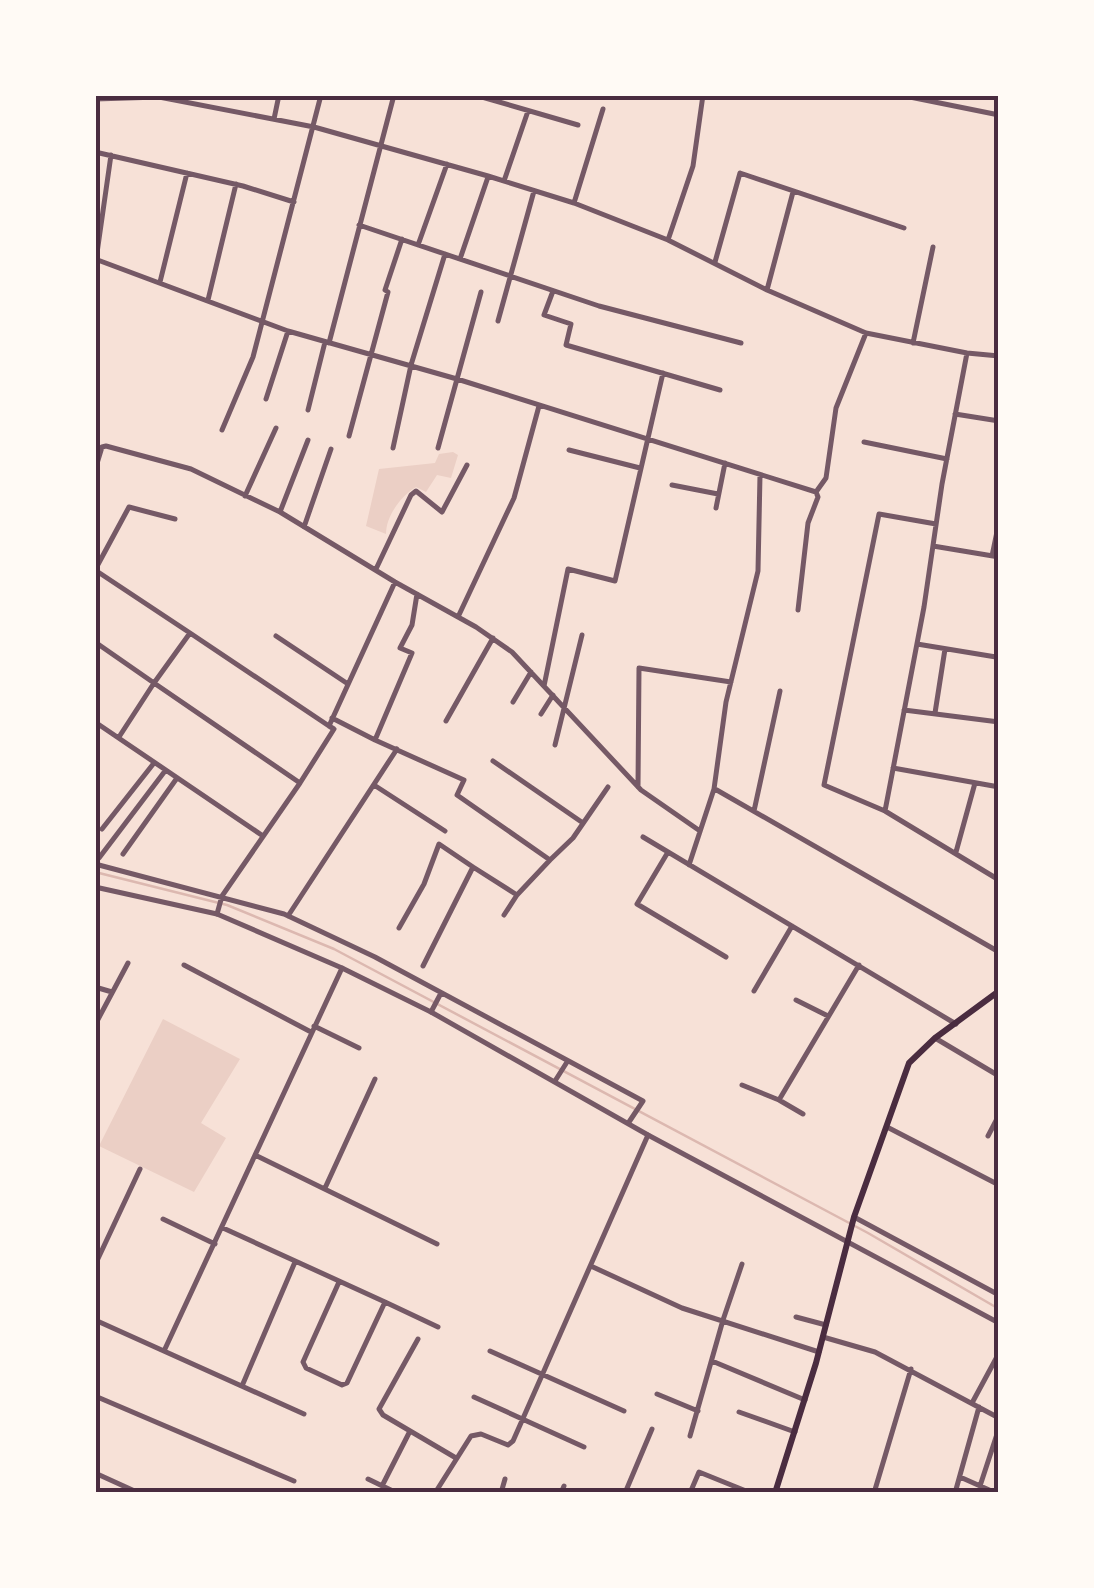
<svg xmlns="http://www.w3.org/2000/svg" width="1094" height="1588" viewBox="0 0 1094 1588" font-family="'Sofia Sans Condensed',sans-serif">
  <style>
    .green { fill: #ebcfc5 }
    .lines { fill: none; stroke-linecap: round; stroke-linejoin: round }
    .stream { stroke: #dcb8b0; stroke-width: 2.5 }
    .minor { stroke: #755966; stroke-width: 5 }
    .tertiary { stroke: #755966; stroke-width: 5 }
    .secondary { stroke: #4a2c40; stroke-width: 6 }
    .neatline { fill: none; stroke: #4a2c40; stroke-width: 4 }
  </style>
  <rect width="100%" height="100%" fill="#f7e1d7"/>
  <!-- green -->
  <path class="green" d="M 453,452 L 458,455 L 451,478 L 437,475 L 426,492 L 416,487 C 401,496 386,516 386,534 L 366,526 L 379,469 L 435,463 L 439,454 Z
    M 163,1019 L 240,1059 L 201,1123 L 226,1138 L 194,1192 L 99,1146 Z"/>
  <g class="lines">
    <!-- stream -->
    <path class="stream" d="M 95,872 L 227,905 L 334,949 L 868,1233 L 999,1309"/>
    <!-- minor -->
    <path class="minor" d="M 475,95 L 578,125
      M 900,95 L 999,115
      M 95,99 L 159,97 L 314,127 L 488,176 L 574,203 L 668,240 L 767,290 L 866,333 L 967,353 L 999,356
      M 274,119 L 279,95
      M 95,152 L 243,186 L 294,202
      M 504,181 L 528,111
      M 574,203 L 603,109
      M 359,225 L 599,306 L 741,343
      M 668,240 L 693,166 L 703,95
      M 418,245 L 447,164
      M 95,259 L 288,331 L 457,379 L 816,492
      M 460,259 L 488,177
      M 96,260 L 111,155
      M 715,262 L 740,173 L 904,228
      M 160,282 L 187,173
      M 767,290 L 793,192
      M 553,291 L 544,315 L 571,324 L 566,345 L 720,390
      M 208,300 L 236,184
      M 498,321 L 534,191
      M 329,343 L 394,95
      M 913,343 L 933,247
      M 266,399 L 288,331
      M 308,410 L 325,342
      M 955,414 L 999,421
      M 222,430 L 253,357 L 321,95
      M 349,436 L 388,292 L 385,290 L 402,239
      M 864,442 L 947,459
      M 393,448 L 411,365 L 445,254
      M 438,448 L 481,292
      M 569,450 L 640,468
      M 95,470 L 102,447 L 106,446 L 191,469 L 280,512 L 395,582 L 476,627 L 512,652 L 641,790 L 700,831
      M 672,485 L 718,494
      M 245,496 L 276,428
      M 716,508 L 725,463
      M 280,512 L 308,440
      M 936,524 L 879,514 L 824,785 L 885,811 L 999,880
      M 304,527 L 331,449
      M 933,546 L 999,557
      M 992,556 L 999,522
      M 376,569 L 411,495 L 416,491 L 442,512 L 467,465
      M 95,570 L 190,633 L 154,683 L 300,783 L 334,729 L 329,726 L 395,582
      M 95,570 L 129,507 L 175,519
      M 798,610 L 808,523 L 818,497 L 816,492 L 826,478 L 836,408 L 866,333
      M 458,617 L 514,498 L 539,406
      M 190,633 L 329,726
      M 276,636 L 348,684
      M 95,642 L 154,683 L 119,737
      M 917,644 L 996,657 L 999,642
      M 544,686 L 568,569 L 615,581 L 663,373
      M 513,702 L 531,672
      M 904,710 L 999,722
      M 935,713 L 945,649
      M 541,714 L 553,695
      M 332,718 L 375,740 L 412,653 L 400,648 L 412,625 L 417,594
      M 446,721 L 493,638
      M 95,722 L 263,836
      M 375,740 L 464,780 L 457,795 L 550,860 L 573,838 L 608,787
      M 555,745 L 582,635
      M 493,761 L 583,823
      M 893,768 L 999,787
      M 374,785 L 445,831
      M 638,787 L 639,668 L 731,682
      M 715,789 L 999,952
      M 754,811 L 780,691
      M 885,811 L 924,607 L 942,484 L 967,353
      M 102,829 L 154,763
      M 643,837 L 956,1024
      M 668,852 L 637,904 L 726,957
      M 956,852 L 975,783
      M 123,854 L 177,778
      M 99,858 L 165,771
      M 95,864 L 284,914 L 375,957 L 643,1101 L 629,1122
      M 689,865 L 714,789 L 726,702 L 758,571 L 760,475
      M 217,914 L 222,896 L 300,783
      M 504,915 L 517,895 L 550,860
      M 288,916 L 397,749
      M 399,928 L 424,884 L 439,844 L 473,867
      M 184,965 L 311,1032
      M 423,966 L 473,867 L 517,895
      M 95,987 L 112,992
      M 754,991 L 792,926
      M 796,1000 L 828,1016
      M 431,1012 L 441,993
      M 95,1025 L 128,963
      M 314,1026 L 359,1048
      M 935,1038 L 999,1076
      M 555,1081 L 567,1062
      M 742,1085 L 779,1100 L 859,965
      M 779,1100 L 803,1114
      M 887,1127 L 999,1185
      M 988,1136 L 999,1115
      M 255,1155 L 437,1244
      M 325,1188 L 375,1079
      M 854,1217 L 999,1295
      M 163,1219 L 215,1244
      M 223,1228 L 385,1302 L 347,1383 L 342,1385 L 306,1368 L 303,1362 L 339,1282
      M 95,1265 L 140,1169
      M 593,1267 L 682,1308 L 819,1352
      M 385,1302 L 438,1327
      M 796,1317 L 826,1325
      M 95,1320 L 304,1414
      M 823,1337 L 875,1352 L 999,1418
      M 418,1339 L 379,1409 L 383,1415 L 456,1458
      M 164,1351 L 342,968
      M 490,1351 L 624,1411
      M 712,1361 L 805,1400
      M 242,1386 L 295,1262
      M 657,1394 L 698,1411
      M 95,1396 L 294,1481
      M 474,1397 L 584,1447
      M 972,1403 L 999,1353
      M 739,1412 L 795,1432
      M 690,1436 L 723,1320 L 742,1264
      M 95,1473 L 139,1493
      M 960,1477 L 996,1493
      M 368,1479 L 397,1493
      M 383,1484 L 409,1433
      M 980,1486 L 999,1428
      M 435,1493 L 471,1436 L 481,1434 L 508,1445 L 513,1441 L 648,1135
      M 501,1493 L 505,1479
      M 561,1493 L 564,1486
      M 625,1493 L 652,1429
      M 690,1493 L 699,1472 L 751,1493
      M 874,1493 L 911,1369
      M 955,1493 L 979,1407"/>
    <!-- tertiary -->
    <path class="tertiary" d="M 95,887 L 217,914 L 342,968 L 431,1012 L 648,1135 L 999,1323"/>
    <!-- secondary -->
    <path class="secondary" d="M 775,1493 L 816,1363 L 854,1217 L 909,1063 L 935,1038 L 999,991"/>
  </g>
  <!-- border -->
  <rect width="1094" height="1588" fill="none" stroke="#fffaf5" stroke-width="195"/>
  <rect x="98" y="98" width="898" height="1392" class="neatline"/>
</svg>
